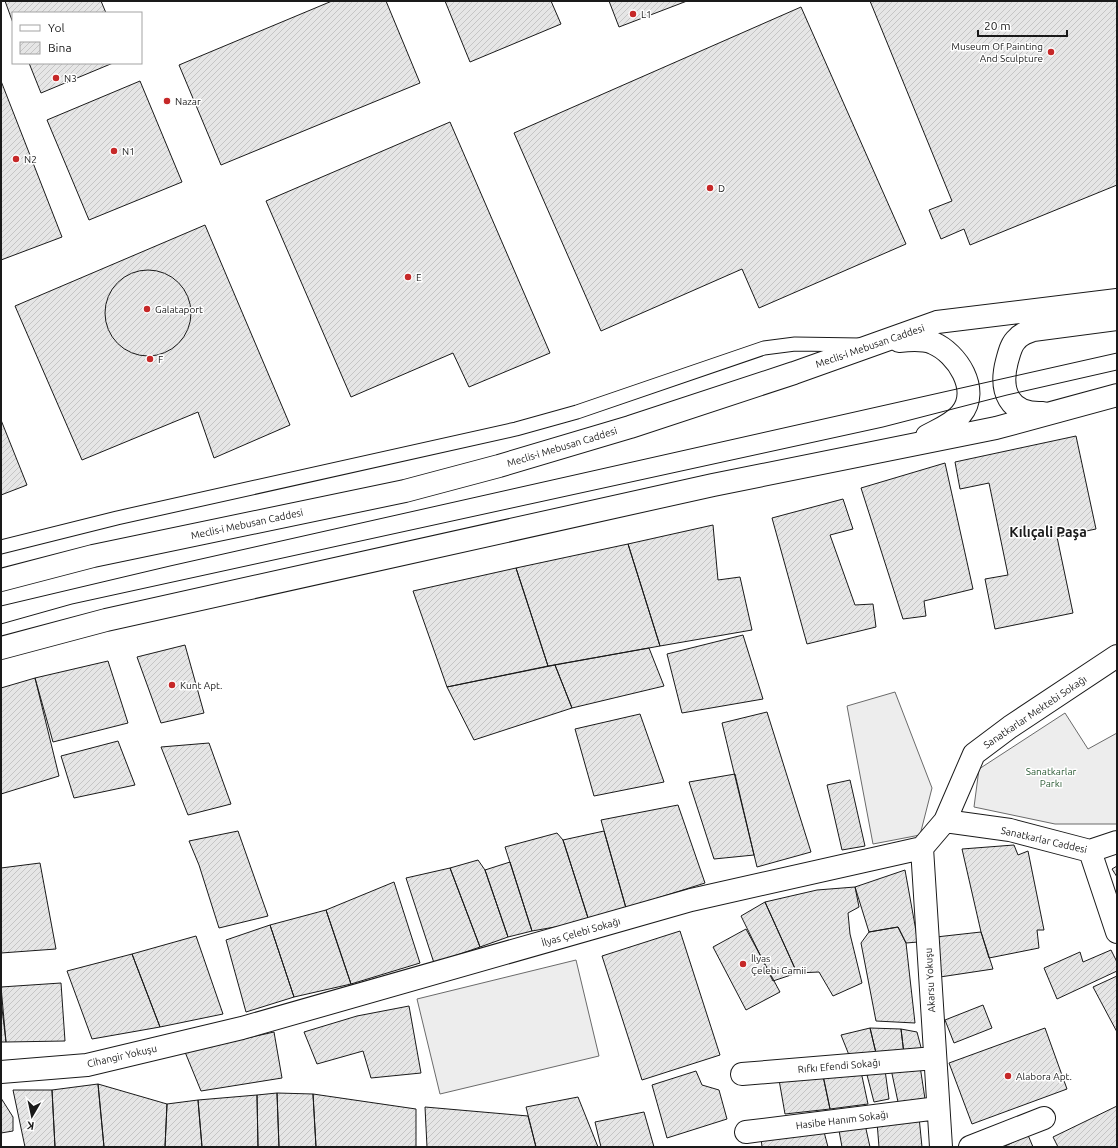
<svg xmlns="http://www.w3.org/2000/svg" width="1118" height="1148" viewBox="0 0 1118 1148" font-family="Ubuntu,sans-serif">
  <style>
    .built { fill: #ededed; stroke: #6a6a6a }
    .building { fill: url(#building-hatch); stroke: #1a1a1a }
    .lines { fill: none; stroke-linecap: round; stroke-linejoin: round }
    .service-casing { stroke: #1a1a1a; stroke-width: 15 }
    .minor-casing { stroke: #1a1a1a; stroke-width: 24 }
    .primary-casing { stroke: #1a1a1a; stroke-width: 24 }
    .service { stroke: #fff; stroke-width: 13 }
    .minor { stroke: #fff; stroke-width: 22 }
    .primary { stroke: #fff; stroke-width: 22 }
    .tram { stroke: #1a1a1a; stroke-width: 1 }
    .poi-dot { fill: #c62828; stroke: #fff; stroke-width: 1.5 }
    .labels { text-anchor: middle; dominant-baseline: central; stroke-width: 3; stroke-linejoin: round; paint-order: stroke }
    .poi-label { font-size: 10px; fill: #1a1a1a; stroke: #fff; text-anchor: start }
    .street-label { font-size: 10px; fill: #1a1a1a; stroke: #fff }
    .park-label { font-size: 10px; fill: #2b5a34; stroke: #fff }
    .district-label { font-size: 14px; font-weight: bold; fill: #1a1a1a; stroke: #fff }
  </style>
  <defs>
    <pattern id="building-hatch" width="6" height="6" patternUnits="userSpaceOnUse"><rect width="6" height="6" fill="#e6e6e6"/><path d="M-1 1l2-2M0 6l6-6M5 7l2-2" fill="none" stroke="#c5c5c5"/></pattern>
  </defs>
  <rect width="100%" height="100%" fill="#fff"/>
  <!-- built -->
  <path class="built" d="M 895,692 L 932,788 L 920,835 L 873,844 L 847,706 Z
    M 1065,713 L 1088,749 L 1117,733 L 1117,824 L 1055,824 L 974,807 L 979,769 Z
    M 576,960 L 599,1056 L 440,1094 L 417,999 Z"/>
  <!-- building -->
  <path class="building" d="M 5,1 L 101,1 L 106,13 L 13,13 L 13,23 Z
    M 332,1 L 386,1 L 420,83 L 221,165 L 179,65 Z
    M 445,1 L 551,1 L 561,24 L 470,62 Z
    M 609,1 L 687,1 L 619,27 Z
    M 870,1 L 1117,1 L 1117,185 L 970,245 L 964,229 L 941,239 L 929,210 L 952,201 Z
    M 801,7 L 906,244 L 759,308 L 742,269 L 601,331 L 514,133 Z
    M 29,63 L 113,63 L 41,93 Z
    M 1,81 L 62,237 L 1,260 Z
    M 140,81 L 182,182 L 89,220 L 47,120 Z
    M 450,122 L 550,353 L 469,387 L 453,353 L 351,397 L 266,201 Z
    M 205,225 L 290,425 L 214,458 L 198,412 L 82,460 L 15,306 Z
    M105 313a43 43 0 1 1 86 0a43 43 0 1 1-86 0Z
    M 1,420 L 27,485 L 1,495 Z
    M 1076,436 L 1096,529 L 1057,537 L 1073,613 L 995,629 L 985,579 L 1008,575 L 989,483 L 960,489 L 955,462 Z
    M 945,463 L 973,589 L 924,601 L 926,616 L 903,619 L 861,488 Z
    M 843,499 L 853,529 L 830,535 L 855,605 L 873,604 L 876,627 L 807,644 L 772,518 Z
    M 713,525 L 718,580 L 740,577 L 752,630 L 660,646 L 628,544 Z
    M 628,544 L 660,646 L 548,666 L 516,568 Z
    M 516,568 L 548,666 L 447,687 L 413,591 Z
    M 743,635 L 763,699 L 682,713 L 667,654 Z
    M 185,645 L 204,713 L 161,723 L 137,657 Z
    M 649,648 L 664,686 L 572,708 L 555,665 Z
    M 108,661 L 128,723 L 53,742 L 35,678 Z
    M 555,665 L 572,708 L 474,740 L 447,687 Z
    M 35,678 L 59,776 L 1,794 L 1,688 Z
    M 767,712 L 811,852 L 757,867 L 722,723 Z
    M 640,714 L 664,782 L 594,796 L 575,729 Z
    M 118,741 L 135,785 L 74,798 L 61,756 Z
    M 209,743 L 231,804 L 188,815 L 161,747 Z
    M 735,774 L 754,855 L 714,859 L 689,782 Z
    M 850,780 L 865,846 L 842,850 L 827,785 Z
    M 678,805 L 705,883 L 626,908 L 601,820 Z
    M 238,831 L 268,916 L 219,928 L 199,865 L 189,841 Z
    M 604,831 L 626,908 L 589,921 L 563,840 Z
    M 557,833 L 563,840 L 589,921 L 532,931 L 505,847 Z
    M 1014,845 L 1018,855 L 1028,851 L 1044,930 L 1037,930 L 1039,948 L 989,958 L 981,932 L 962,849 Z
    M 478,860 L 485,870 L 508,937 L 480,947 L 450,868 Z
    M 510,862 L 532,931 L 508,937 L 485,870 Z
    M 40,863 L 56,949 L 1,953 L 1,868 Z
    M 1117,866 L 1117,877 L 1112,869 Z
    M 450,868 L 480,947 L 434,963 L 406,878 Z
    M 905,870 L 918,942 L 906,943 L 898,927 L 869,932 L 855,887 Z
    M 394,882 L 420,963 L 351,984 L 326,910 Z
    M 855,887 L 859,907 L 848,913 L 850,934 L 862,983 L 833,996 L 819,972 L 797,973 L 765,902 L 817,890 Z
    M 765,902 L 797,973 L 773,981 L 741,916 Z
    M 326,910 L 351,984 L 294,997 L 270,925 Z
    M 270,925 L 294,997 L 246,1012 L 226,940 Z
    M 898,927 L 906,943 L 915,1023 L 876,1021 L 861,943 L 869,932 Z
    M 746,929 L 780,992 L 746,1010 L 713,947 Z
    M 680,931 L 720,1055 L 642,1080 L 602,956 Z
    M 981,932 L 993,969 L 940,977 L 936,937 Z
    M 196,936 L 223,1014 L 160,1027 L 132,954 Z
    M 1111,950 L 1117,962 L 1117,971 L 1057,999 L 1044,968 L 1080,952 L 1083,962 Z
    M 132,954 L 160,1027 L 92,1039 L 67,971 Z
    M 1117,976 L 1117,1032 L 1093,987 Z
    M 61,983 L 65,1041 L 6,1042 L 1,987 Z
    M 1,1000 L 6,1042 L 1,1042 Z
    M 983,1005 L 992,1028 L 954,1043 L 945,1020 Z
    M 409,1006 L 421,1073 L 371,1078 L 363,1051 L 317,1064 L 304,1032 L 357,1016 Z
    M 870,1028 L 901,1029 L 904,1054 L 876,1053 Z
    M 870,1028 L 876,1053 L 851,1060 L 841,1035 Z
    M 1045,1028 L 1067,1089 L 972,1124 L 949,1063 Z
    M 901,1029 L 917,1032 L 923,1055 L 904,1054 Z
    M 274,1032 L 282,1078 L 201,1091 L 185,1052 Z
    M 920,1066 L 925,1099 L 898,1102 L 891,1069 Z
    M 860,1067 L 868,1104 L 830,1109 L 822,1071 Z
    M 885,1070 L 889,1099 L 874,1102 L 867,1075 Z
    M 696,1071 L 702,1085 L 719,1090 L 727,1119 L 667,1138 L 652,1085 Z
    M 822,1071 L 830,1109 L 785,1114 L 778,1074 Z
    M 98,1084 L 167,1104 L 165,1147 L 104,1147 Z
    M 98,1084 L 104,1147 L 55,1147 L 52,1090 Z
    M 13,1090 L 52,1090 L 55,1147 L 25,1147 Z
    M 277,1093 L 313,1094 L 316,1147 L 279,1147 Z
    M 277,1093 L 279,1147 L 258,1147 L 257,1095 Z
    M 313,1094 L 416,1109 L 416,1147 L 316,1147 Z
    M 257,1095 L 258,1147 L 202,1147 L 198,1100 Z
    M 578,1097 L 598,1147 L 536,1147 L 526,1107 Z
    M 1,1098 L 13,1117 L 13,1131 L 1,1133 Z
    M 198,1100 L 202,1147 L 165,1147 L 167,1104 Z
    M 1117,1106 L 1117,1147 L 1058,1147 L 1053,1137 Z
    M 425,1107 L 528,1116 L 536,1147 L 427,1147 Z
    M 644,1112 L 654,1147 L 601,1147 L 595,1122 Z
    M 919,1117 L 922,1147 L 879,1147 L 877,1122 Z
    M 864,1120 L 870,1147 L 842,1147 L 838,1125 Z
    M 823,1128 L 828,1147 L 762,1147 L 761,1138 Z
    M 1028,1135 L 1033,1147 L 1003,1147 Z"/>
  <g class="lines">
    <defs>
      <path id="service" d="M 1,547 L 117,518 L 516,429 L 577,412 L 764,348 L 795,344 L 860,345"/>
      <path id="minor" d="M 945,821 L 1010,830 L 1090,851 L 1117,842
        M 1090,851 L 1117,932
        M 1,1072 L 87,1065 L 242,1028 L 691,900 L 922,848
        M 742,1074 L 935,1058
        M 746,1132 L 938,1108
        M 941,1147 L 922,848 L 945,821 L 974,754 L 1010,727 L 1117,656
        M 970,1147 L 1044,1118"/>
      <path id="primary" d="M 899,341 C 909,340 924,339 933,343 C 957,353 981,390 961,414 C 953,424 938,430 927,436
        M 1043,413 C 1009,415 999,391 1007,361 C 1009,354 1011,344 1017,339 C 1021,334 1027,332 1033,330 L 1117,319
        M 1,580 L 93,556 L 405,491 L 499,466 L 630,427 L 794,373 L 937,322 L 1117,300
        M 1,648 L 106,620 L 713,485 L 996,428 L 1117,395"/>
    </defs>
    <!-- service casing -->
    <use href="#service" class="service-casing"/>
    <!-- minor casing -->
    <use href="#minor" class="minor-casing"/>
    <!-- primary casing -->
    <use href="#primary" class="primary-casing"/>
    <!-- service -->
    <use href="#service" class="service"/>
    <!-- minor -->
    <use href="#minor" class="minor"/>
    <!-- primary -->
    <use href="#primary" class="primary"/>
    <!-- tram -->
    <path class="tram" d="M 1,606 L 170,566 L 1117,353
      M 1,624 L 72,604 L 883,427 L 1007,395 L 1117,370"/>
  </g>
  <!-- markers -->
  <g class="poi-dot">
    <circle cx="633" cy="14" r="4"/>
    <circle cx="1051" cy="52" r="4"/>
    <circle cx="56" cy="78" r="4"/>
    <circle cx="167" cy="101" r="4"/>
    <circle cx="114" cy="151" r="4"/>
    <circle cx="16" cy="159" r="4"/>
    <circle cx="710" cy="188" r="4"/>
    <circle cx="408" cy="277" r="4"/>
    <circle cx="147" cy="309" r="4"/>
    <circle cx="150" cy="359" r="4"/>
    <circle cx="172" cy="685" r="4"/>
    <circle cx="743" cy="964" r="4"/>
    <circle cx="1008" cy="1076" r="4"/>
  </g>
  <g class="labels">
    <!-- poi labels -->
    <g class="poi-label">
      <text x="641" y="14">L1</text>
      <text x="1043" y="46" text-anchor="end">Museum Of Painting<tspan x="1043" dy="12">And Sculpture</tspan></text>
      <text x="64" y="78">N3</text>
      <text x="175" y="101">Nazar</text>
      <text x="122" y="151">N1</text>
      <text x="24" y="159">N2</text>
      <text x="718" y="188">D</text>
      <text x="416" y="277">E</text>
      <text x="155" y="309">Galataport</text>
      <text x="158" y="359">F</text>
      <text x="180" y="685">Kunt Apt.</text>
      <text x="751" y="958">İlyas<tspan x="751" dy="12">Çelebi Camii</tspan></text>
      <text x="1016" y="1076">Alabora Apt.</text>
    </g>
    <!-- street labels -->
    <g class="street-label">
      <text transform="translate(870 346) rotate(-19)">Meclis-i Mebusan Caddesi</text>
      <text transform="translate(562 447) rotate(-17)">Meclis-i Mebusan Caddesi</text>
      <text transform="translate(247 524) rotate(-12)">Meclis-i Mebusan Caddesi</text>
      <text transform="translate(1035 712) rotate(-34)">Sanatkarlar Mektebi Sokağı</text>
      <text transform="translate(1044 840) rotate(13)">Sanatkarlar Caddesi</text>
      <text transform="translate(581 932) rotate(-16)">İlyas Çelebi Sokağı</text>
      <text transform="translate(930 980) rotate(-93)">Akarsu Yokuşu</text>
      <text transform="translate(122 1056) rotate(-13)">Cihangir Yokuşu</text>
      <text transform="translate(839 1066) rotate(-5)">Rıfkı Efendi Sokağı</text>
      <text transform="translate(842 1120) rotate(-7)">Hasibe Hanım Sokağı</text>
    </g>
    <!-- park labels -->
    <g class="park-label">
      <text x="1051" y="771">Sanatkarlar<tspan x="1051" dy="12">Parkı</tspan></text>
    </g>
    <!-- district labels -->
    <g class="district-label">
      <text x="1048" y="532">Kılıçali Paşa</text>
    </g>
  </g>
  <!-- border -->
  <rect width="1118" height="1148" fill="none" stroke="#1a1a1a" stroke-width="4"/>
  <!-- legend -->
  <rect x="12" y="12" width="130" height="52" fill="#ffffff" stroke="#a3a3a3"/>
  <rect x="20" y="25" width="20" height="6" fill="#ffffff" stroke="#a3a3a3"/>
  <text x="48" y="32" font-size="12" fill="#1a1a1a">Yol</text>
  <rect x="20" y="42" width="20" height="12" fill="url(#building-hatch)" stroke="#a3a3a3"/>
  <text x="48" y="52" font-size="12" fill="#1a1a1a">Bina</text>
  <!-- north arrow -->
  <g transform="translate(32 1116) rotate(189)" stroke="#ffffff" stroke-width="3" paint-order="stroke">
  <path d="M0-3L7 15L0 10L-7 15Z" fill="#1a1a1a"/>
  <text y="-6" font-size="11" font-weight="bold" text-anchor="middle" fill="#1a1a1a">K</text>
  </g>
  <!-- scale -->
  <path d="M978 30v6h89v-6" fill="none" stroke="#1a1a1a" stroke-width="2"/>
  <text x="984" y="30" font-size="12" fill="#1a1a1a" stroke="#ffffff" stroke-width="3" paint-order="stroke">20 m</text>
</svg>
